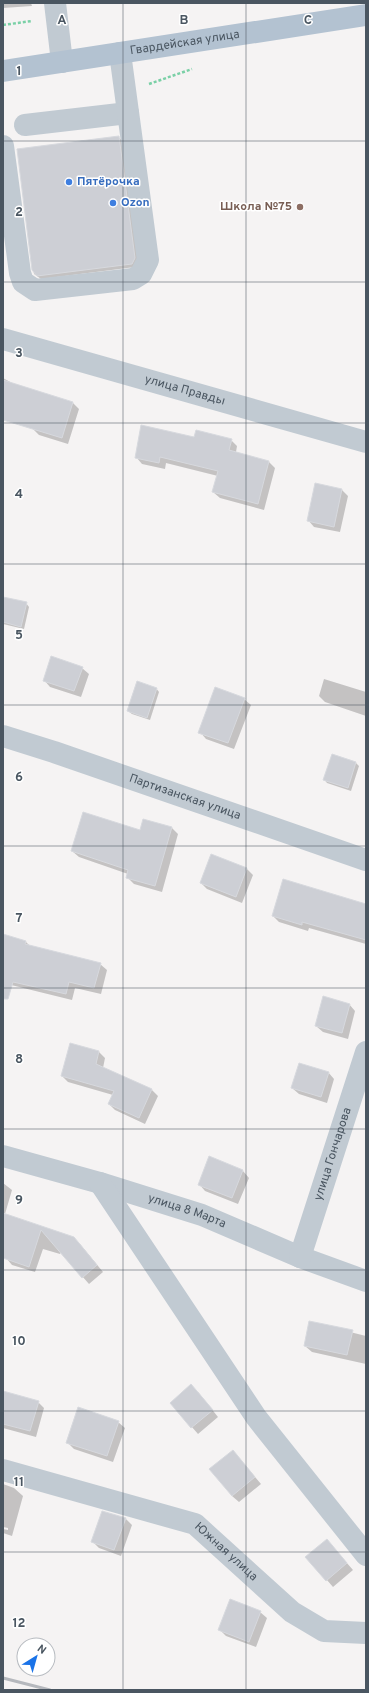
<svg xmlns="http://www.w3.org/2000/svg" width="369" height="1693" viewBox="0 0 369 1693" font-family="Overpass,sans-serif">
  <style>
    .shadow { fill: #0003 }
    .building { fill: #cdcfd5; stroke: #d7d9de }
    .lines { fill: none; stroke-linecap: round; stroke-linejoin: round }
    .path { stroke: #7ad0a6; stroke-width: 2.5; stroke-dasharray: 3 2; stroke-linecap: butt }
    .minor { stroke: #c1cad2; stroke-width: 22 }
    .major { stroke: #b3c2d1; stroke-width: 22 }
    .rail { stroke: #b5b8bd; stroke-width: 3 }
    .grid { fill: none; stroke: #4a5661; stroke-width: 1; stroke-opacity: 0.55 }
    .shop-dot { fill: #3f7fe0; stroke: #fff; stroke-width: 1.5 }
    .education-dot { fill: #8d6e63; stroke: #fff; stroke-width: 1.5 }
    .labels { text-anchor: middle; dominant-baseline: central; stroke-width: 3; stroke-linejoin: round; paint-order: stroke }
    .street-label { font-size: 12px; fill: #4a5661; stroke: #fff }
    .shop-label { font-size: 12px; font-weight: bold; fill: #366cbe; stroke: #fff; text-anchor: start }
    .education-label { font-size: 12px; font-weight: bold; fill: #785e54; stroke: #fff; text-anchor: end }
    .grid-label { font-size: 13px; text-anchor: middle; font-weight: bold; fill: #4a5661; stroke: #fff; stroke-width: 3; stroke-linejoin: round; paint-order: stroke }
  </style>
  <rect width="100%" height="100%" fill="#f5f3f3"/>
  <!-- shadow -->
  <path class="shadow" d="M 3,3 L 31,3 L 32,6 L 3,8 Z
    M 118,137 L 122,140 L 138,262 L 135,267 L 41,279 L 34,274 L 18,150 Z
    M 3,378 L 12,383 L 73,403 L 79,409 L 68,444 L 39,435 L 32,428 L 3,416 Z
    M 231,440 L 237,446 L 236,452 L 269,462 L 275,468 L 264,510 L 220,498 L 213,492 L 218,476 L 166,463 L 165,469 L 142,464 L 136,457 Z
    M 342,490 L 348,496 L 340,532 L 314,527 L 308,520 Z
    M 3,598 L 26,603 L 29,607 L 24,629 L 3,624 Z
    M 82,668 L 89,674 L 81,697 L 50,687 L 44,680 Z
    M 324,679 L 366,692 L 366,716 L 325,702 L 319,696 Z
    M 156,688 L 159,692 L 150,720 L 132,714 L 128,711 Z
    M 244,699 L 251,705 L 234,749 L 206,739 L 200,732 Z
    M 332,755 L 356,763 L 359,766 L 351,791 L 327,783 L 324,779 Z
    M 144,820 L 172,828 L 178,834 L 162,892 L 134,884 L 127,877 L 128,874 L 79,857 L 72,851 L 141,831 Z
    M 212,855 L 247,869 L 253,875 L 242,903 L 207,889 L 201,883 Z
    M 366,905 L 366,944 L 309,928 L 308,931 L 279,922 L 273,916 Z
    M 3,935 L 26,942 L 30,946 L 100,964 L 107,970 L 101,994 L 75,988 L 72,1000 L 3,983 Z
    M 349,1004 L 355,1011 L 348,1039 L 323,1032 L 316,1026 Z
    M 71,1044 L 99,1052 L 105,1058 L 103,1068 L 151,1089 L 158,1096 L 145,1124 L 115,1110 L 109,1104 L 113,1095 L 68,1082 L 62,1076 Z
    M 328,1072 L 334,1079 L 327,1103 L 299,1094 L 292,1088 Z
    M 210,1158 L 243,1171 L 249,1178 L 238,1204 L 205,1191 L 199,1184 Z
    M 3,1183 L 12,1190 L 5,1214 L 80,1244 L 103,1272 L 89,1284 L 61,1252 L 60,1254 L 43,1249 L 35,1272 L 12,1265 L 6,1258 L 3,1238 Z
    M 310,1322 L 366,1336 L 366,1364 L 312,1352 L 305,1346 Z
    M 198,1392 L 218,1417 L 198,1434 L 171,1403 Z
    M 3,1393 L 38,1402 L 44,1408 L 36,1437 L 3,1428 Z
    M 118,1422 L 125,1428 L 113,1462 L 74,1449 L 68,1443 Z
    M 233,1451 L 261,1484 L 239,1502 L 232,1496 Z
    M 3,1484 L 14,1488 L 23,1496 L 12,1536 L 3,1533 L 3,1529 L 8,1530 L 8,1528 L 3,1527 Z
    M 125,1518 L 132,1525 L 121,1556 L 99,1548 L 92,1541 Z
    M 333,1547 L 353,1570 L 333,1587 L 307,1557 Z
    M 260,1612 L 267,1618 L 256,1647 L 226,1636 L 220,1630 Z"/>
  <!-- building -->
  <path class="building" d="M 119,136 L 135,258 L 132,264 L 37,276 L 32,270 L 17,149 Z
    M 3,380 L 73,402 L 62,438 L 3,420 Z
    M 141,425 L 194,437 L 196,430 L 232,439 L 229,450 L 269,461 L 258,504 L 212,492 L 218,471 L 160,457 L 159,463 L 135,458 Z
    M 315,483 L 342,489 L 334,527 L 307,521 Z
    M 3,597 L 27,602 L 21,627 L 3,622 Z
    M 51,656 L 83,667 L 74,691 L 43,681 Z
    M 137,681 L 157,688 L 147,718 L 127,711 Z
    M 215,687 L 245,698 L 228,743 L 198,733 Z
    M 332,754 L 356,762 L 348,788 L 323,780 Z
    M 83,812 L 140,830 L 143,819 L 172,827 L 155,886 L 126,878 L 128,870 L 71,851 Z
    M 211,854 L 247,868 L 236,897 L 200,883 Z
    M 283,879 L 366,904 L 366,940 L 302,922 L 302,925 L 272,916 Z
    M 3,934 L 26,941 L 25,944 L 101,963 L 94,988 L 69,982 L 66,994 L 13,982 L 8,999 L 3,999 Z
    M 323,996 L 350,1004 L 342,1033 L 315,1026 Z
    M 70,1043 L 99,1051 L 96,1064 L 152,1089 L 139,1118 L 108,1104 L 114,1091 L 61,1076 Z
    M 299,1063 L 329,1072 L 321,1097 L 291,1088 Z
    M 209,1156 L 243,1170 L 232,1198 L 198,1185 Z
    M 3,1213 L 74,1237 L 97,1265 L 82,1278 L 41,1230 L 29,1267 L 3,1258 Z
    M 309,1321 L 353,1330 L 347,1355 L 304,1346 Z
    M 191,1384 L 213,1410 L 191,1428 L 170,1403 Z
    M 3,1391 L 39,1401 L 30,1431 L 3,1424 Z
    M 78,1407 L 119,1421 L 107,1456 L 66,1443 Z
    M 233,1450 L 255,1477 L 232,1496 L 209,1469 Z
    M 102,1511 L 126,1518 L 114,1550 L 91,1542 Z
    M 327,1539 L 347,1563 L 326,1581 L 305,1557 Z
    M 230,1599 L 261,1611 L 249,1642 L 218,1630 Z"/>
  <g class="lines">
    <!-- path -->
    <path class="path" d="M 3,25 L 32,21
      M 149,84 L 192,69"/>
    <!-- minor -->
    <g class="minor">
      <path d="M 55,3 L 62,62"/>
      <path d="M 25,125 L 128,113"/>
      <path d="M 3,146 L 20,273 L 23,282 L 35,290 L 133,279 L 141,274 L 148,260 L 120,53"/>
      <path id="s1" d="M 3,339 L 366,442"/>
      <path id="s2" d="M 3,736 L 54,752 L 366,860"/>
      <path id="s3" d="M 3,1156 L 100,1183 L 202,1215 L 300,1257 L 366,1281"/>
      <path d="M 100,1183 L 256,1417 L 366,1555"/>
      <path id="s4" d="M 300,1257 L 366,1052"/>
      <path id="s5" d="M 3,1470 L 195,1524 L 292,1612 L 324,1631 L 366,1633"/>
    </g>
    <!-- major -->
    <path class="major" id="s6" d="M 3,71 L 366,15"/>
    <!-- rail -->
    <path class="rail" d="M 3,1678 L 50,1690"/>
  </g>
  <!-- grid -->
  <path class="grid" d="M 123,3 L 123,1690M 246,3 L 246,1690M 3,141 L 366,141M 3,282 L 366,282M 3,423 L 366,423M 3,564 L 366,564M 3,705 L 366,705M 3,846 L 366,846M 3,988 L 366,988M 3,1129 L 366,1129M 3,1270 L 366,1270M 3,1411 L 366,1411M 3,1552 L 366,1552"/>
  <!-- markers -->
  <g class="shop-dot">
    <circle cx="69" cy="182" r="4"/>
    <circle cx="113" cy="203" r="4"/>
  </g>
  <circle class="education-dot" cx="300" cy="207" r="4"/>
  <g class="labels">
    <!-- street labels -->
    <g class="street-label">
      <text stroke="none"><textPath href="#s6" startOffset="184">Гвардейская улица</textPath></text>
      <text stroke="none"><textPath href="#s1" startOffset="189">улица Правды</textPath></text>
      <text stroke="none"><textPath href="#s2" startOffset="192">Партизанская улица</textPath></text>
      <text stroke="none"><textPath href="#s4" startOffset="108">улица Гончарова</textPath></text>
      <text stroke="none"><textPath href="#s3" startOffset="192">улица 8 Марта</textPath></text>
      <text stroke="none"><textPath href="#s5" startOffset="241">Южная улица</textPath></text>
    </g>
    <!-- shop labels -->
    <g class="shop-label">
      <text x="77" y="182">Пятёрочка</text>
      <text x="121" y="203">Ozon</text>
    </g>
    <!-- education labels -->
    <g class="education-label">
      <text x="292" y="207">Школа №75</text>
    </g>
  </g>
  <g class="grid-label">
    <text x="62" y="24">A</text>
    <text x="184" y="24">B</text>
    <text x="308" y="24">C</text>
    <text x="19" y="75">1</text>
    <text x="19" y="216">2</text>
    <text x="19" y="357">3</text>
    <text x="19" y="498">4</text>
    <text x="19" y="639">5</text>
    <text x="19" y="781">6</text>
    <text x="19" y="922">7</text>
    <text x="19" y="1063">8</text>
    <text x="19" y="1204">9</text>
    <text x="19" y="1345">10</text>
    <text x="19" y="1486">11</text>
    <text x="19" y="1627">12</text>
  </g>
  <!-- border -->
  <rect width="369" height="1693" fill="none" stroke="#4a5661" stroke-width="8"/>
  <!-- north arrow -->
  <g transform="translate(36 1657) rotate(37)"><circle r="19" fill="#ffffff" stroke="#b7bbc0"/>
  <path d="M0-3L7 15L0 10L-7 15Z" fill="#1a73e8"/>
  <text y="-6" font-size="11" font-weight="bold" text-anchor="middle" fill="#4a5661">N</text>
  </g>
</svg>
